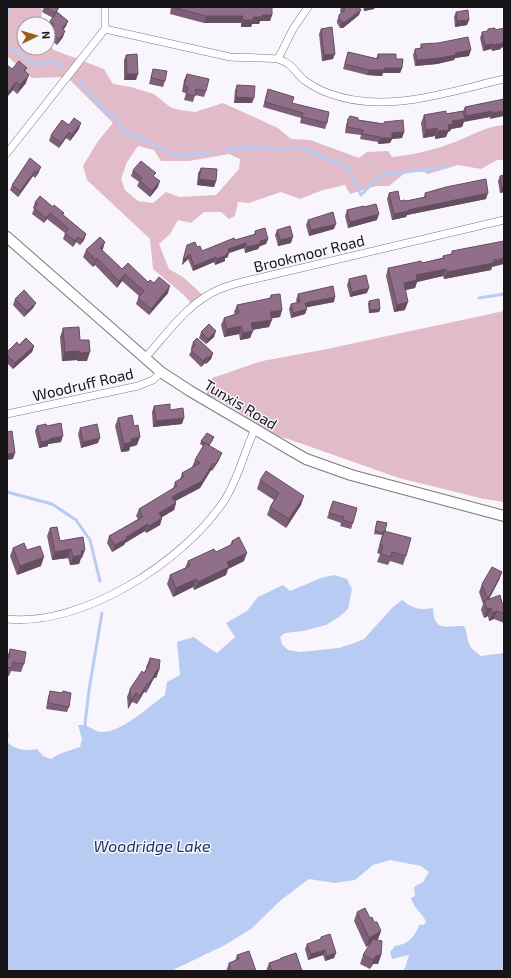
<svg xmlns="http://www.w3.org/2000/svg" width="511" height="978" viewBox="0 0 511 978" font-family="'Exo 2',sans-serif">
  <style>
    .green { fill: #e1bcc8; fill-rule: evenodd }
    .water { fill: #b8ccf3 }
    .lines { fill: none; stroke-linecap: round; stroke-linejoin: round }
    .stream { stroke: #b8ccf3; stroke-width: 3 }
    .street-casing { stroke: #7b777d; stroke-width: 8 }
    .secondary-casing { stroke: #7b777d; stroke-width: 12 }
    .street { stroke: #fff; stroke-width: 7 }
    .secondary { stroke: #fff; stroke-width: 10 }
    .wall { fill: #7d5f77 }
    .shaded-wall { fill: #664e61 }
    .building { fill: #916f8a; stroke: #664e61 }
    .labels { text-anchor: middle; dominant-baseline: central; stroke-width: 3; stroke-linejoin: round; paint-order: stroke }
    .street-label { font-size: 15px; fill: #161417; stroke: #f9f5fc }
    .water-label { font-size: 16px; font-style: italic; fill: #1e3464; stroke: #f9f5fc }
  </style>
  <rect width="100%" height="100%" fill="#f9f5fc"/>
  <!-- green -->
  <path class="green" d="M 7,7 L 42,7 L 41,24 L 24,24 L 24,48 L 48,48 L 48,44 L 54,50 L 104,69 L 113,84 L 131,87 L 154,94 L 170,107 L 180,110 L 195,112 L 223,103 L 278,128 L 291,139 L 310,140 L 359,158 L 367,152 L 388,151 L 392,157 C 413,155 434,150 455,142 C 470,136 487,126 504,125 L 504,160 L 497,160 L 481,169 L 458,165 L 428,174 L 419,170 L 405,173 L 389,186 L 376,186 L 350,194 L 345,185 L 323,190 L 300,199 L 281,192 L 249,203 L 238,202 L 235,216 L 229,219 L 221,212 L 204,212 L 191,223 L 178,220 L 170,234 L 159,244 L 169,269 L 183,277 L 205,297 L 193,306 L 185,296 L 153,269 L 150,239 L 87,180 L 83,166 L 98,141 L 113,123 L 67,77 L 32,78 L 7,56 ZM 138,146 L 154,150 L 161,161 L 189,161 L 229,154 L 240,159 L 239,169 L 216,195 L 179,197 L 166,192 L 153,203 L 138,201 L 125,190 L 121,179 L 127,162 Z
    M 504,311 L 504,502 L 484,499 L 399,478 L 291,440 L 267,433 L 255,422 L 220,400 L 206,395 L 212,378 L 262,361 L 322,350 Z"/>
  <!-- water -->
  <path class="water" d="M 334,575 L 347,579 L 352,589 L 348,609 L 339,617 L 326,625 L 303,631 L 285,633 L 280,637 L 282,644 L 288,650 L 300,652 L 339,648 L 354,643 L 364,639 L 392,608 L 402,600 C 412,608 419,611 433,608 C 434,632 445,626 464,626 C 466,629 466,631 467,635 C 468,646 472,650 481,656 L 504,653 L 504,971 L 403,971 L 405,968 L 409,955 L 392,959 L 390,952 L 395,946 C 409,944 414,937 420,924 L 423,925 L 426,922 C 422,912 414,909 411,898 L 415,896 L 414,887 L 423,882 L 429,872 L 421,866 L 390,860 L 373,865 L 355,880 L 335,883 L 309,879 L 281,900 L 251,929 L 225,945 L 171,971 L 7,971 L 7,731 L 9,734 L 7,742 C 16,750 25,751 37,749 L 43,756 L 51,759 L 59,754 L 80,747 L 82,739 L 78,725 C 89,724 93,731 101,732 C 122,733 149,706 165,695 L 167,682 L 180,675 L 177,642 L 194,637 L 206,646 L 217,653 L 235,637 L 226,623 L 247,611 L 258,597 L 283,585 L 290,591 L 321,578 Z"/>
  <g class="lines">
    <!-- stream -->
    <path class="stream" d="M 7,19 L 9,7
      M 7,46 L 16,50 L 32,64 L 54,62 L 61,66
      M 79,80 L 106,112 L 115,117 L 124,133 L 140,138 L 178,156 L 210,152
      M 226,150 L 249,147 L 275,149 L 301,148 L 349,168 L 361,195 L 381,175 L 447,167
      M 479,298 L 504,294
      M 7,492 L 52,504 L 76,520 L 90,540 L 100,581
      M 86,728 L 85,724 L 89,690 L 102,613"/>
    <defs>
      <path id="street" d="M 105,29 L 230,57 C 246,58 262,57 278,59 L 293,29 L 308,7
        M 278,59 C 295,65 292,70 304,80 C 311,85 319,90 328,93 C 385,115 447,92 504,79
        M 7,153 L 105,29 L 105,7
        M 145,358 C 167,334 188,302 220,289 C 232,284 246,281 259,278 L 504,220
        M 7,414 L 138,386 L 153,380 L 161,372
        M 7,619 C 82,627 183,562 224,501 C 238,480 244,452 255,429"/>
      <path id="secondary" d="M 7,237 L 161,372 L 190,391 L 292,451 L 306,459 L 351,475 L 504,516"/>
    </defs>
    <!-- street casing -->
    <use href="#street" class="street-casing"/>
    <!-- secondary casing -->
    <use href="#secondary" class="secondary-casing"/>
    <!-- street -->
    <use href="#street" class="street"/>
    <!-- secondary -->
    <use href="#secondary" class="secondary"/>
  </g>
  <!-- wall -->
  <path class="wall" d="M 44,7 L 59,7 L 57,12 L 68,21 L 66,26 L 63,30 L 63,37 L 57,45 L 48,38 L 48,35 L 51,29 L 48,27 L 50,21 L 53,18 L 42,12 Z
    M 171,7 L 272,7 L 272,15 L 270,21 L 260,21 L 259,24 L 252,24 L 251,27 L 241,27 L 241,23 L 204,23 L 170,14 Z
    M 341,7 L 359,7 L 359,15 L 343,28 L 340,28 L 337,23 L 337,21 L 339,15 L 341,13 L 340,11 Z
    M 363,7 L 375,7 L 374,9 L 364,11 Z
    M 456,12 L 469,20 L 467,25 L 455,27 L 454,17 Z
    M 321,29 L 333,59 L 322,61 L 319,34 Z
    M 488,29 L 501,48 L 501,49 L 492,51 L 491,49 L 483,51 L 480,38 L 482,32 L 487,32 Z
    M 421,44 L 469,56 L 455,58 L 454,60 L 437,64 L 415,66 L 413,55 L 415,49 L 420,48 Z
    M 348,52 L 376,59 L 378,54 L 396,59 L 402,68 L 400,73 L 383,73 L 382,76 L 367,75 L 343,69 Z
    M 126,55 L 136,80 L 124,80 L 124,60 Z
    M 7,65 L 12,69 L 27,68 L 25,71 L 26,83 L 17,94 L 13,90 L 7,97 Z
    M 153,69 L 165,81 L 163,87 L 149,84 Z
    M 187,74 L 206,91 L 204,97 L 195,95 L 193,102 L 184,100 L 186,93 L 182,92 L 184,80 Z
    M 237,85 L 252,103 L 234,103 L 235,90 Z
    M 268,89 L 327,123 L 325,129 L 300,123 L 301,118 L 263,107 L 266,95 Z
    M 504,99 L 490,119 L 490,117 L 464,121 L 462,127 L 451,129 L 450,131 L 448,132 L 446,137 L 435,139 L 435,136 L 423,138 L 421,123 L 424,115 L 446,114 L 463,111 L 465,107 Z
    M 348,119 L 358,120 L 384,124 L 384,122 L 404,132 L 402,138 L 392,139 L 390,143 L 378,144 L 378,142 L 360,139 L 361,135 L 345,133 L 346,125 Z
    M 69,125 L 79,129 L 70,141 L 66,138 L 59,148 L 49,141 L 51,135 Z
    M 30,158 L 39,172 L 35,178 L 33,176 L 18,197 L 10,190 L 12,185 Z
    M 201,168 L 216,181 L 214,187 L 197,185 L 198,173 Z
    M 133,170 L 154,177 L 158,187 L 150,197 L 137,186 L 139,182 L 131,176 Z
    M 504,175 L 504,192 L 500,193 L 498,181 L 500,176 Z
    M 389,193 L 400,201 L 406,201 L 424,197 L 425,193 L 486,199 L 407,215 L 406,217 L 392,220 L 387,199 Z
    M 35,202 L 53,207 L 64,213 L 63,215 L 86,234 L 84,240 L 80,245 L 76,242 L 73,247 L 63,239 L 65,233 L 47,219 L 44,223 L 32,214 L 34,209 L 33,208 Z
    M 364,207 L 377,220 L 348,228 L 345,216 L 347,210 Z
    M 308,220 L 334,229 L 309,236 L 306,225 Z
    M 277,230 L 291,243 L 278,246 L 275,235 Z
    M 255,231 L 268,239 L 266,244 L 260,246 L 258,249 L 245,253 L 244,248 L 229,253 L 227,258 L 225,258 L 225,261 L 215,265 L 214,262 L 193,271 L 188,259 L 182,265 L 187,245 L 197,247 L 202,251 L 235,240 L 254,235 Z
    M 103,249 L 102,250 L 122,269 L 148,282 L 154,283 L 168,293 L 149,315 L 136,304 L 139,296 L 122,281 L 117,288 L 95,265 L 93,267 L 83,257 L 86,250 Z
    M 452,251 L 492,267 L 491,270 L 444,279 L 443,276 L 417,282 L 415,288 L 405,290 L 405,310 L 394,312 L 386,276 L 388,268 L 422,263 L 442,258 L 443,256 L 451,254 Z
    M 349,279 L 367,293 L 350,297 L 347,285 Z
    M 298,294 L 334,302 L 307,307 L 305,314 L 291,318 L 289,309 L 291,304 L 297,303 L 296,300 Z
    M 271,295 L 282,310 L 280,317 L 272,318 L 269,327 L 253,330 L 250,338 L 240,340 L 239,334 L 224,337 L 221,325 L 224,318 L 235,314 L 234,312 L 237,305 L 269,299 Z
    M 15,299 L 36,303 L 33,308 L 24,317 L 13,305 Z
    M 369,301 L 380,309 L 379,312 L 369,313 L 368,304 Z
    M 63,328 L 80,340 L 87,361 L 77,361 L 77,360 L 62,361 L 60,337 Z
    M 201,332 L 214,337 L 206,344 L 199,338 Z
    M 193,342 L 213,353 L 211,359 L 206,364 L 205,363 L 201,367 L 189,355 L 192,349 L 191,348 Z
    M 19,345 L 34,346 L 32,352 L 13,369 L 7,363 L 7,352 Z
    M 154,406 L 170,410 L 182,424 L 153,427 L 152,412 Z
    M 118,418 L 137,445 L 130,447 L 129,451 L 121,452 L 115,426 Z
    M 37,426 L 61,442 L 48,444 L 48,446 L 39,448 L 35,431 Z
    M 80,428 L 98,443 L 81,448 L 78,434 Z
    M 213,440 L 209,446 L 219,460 L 212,471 L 211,470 L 200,488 L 175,501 L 176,503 L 174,510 L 162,517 L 162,518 L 160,525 L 146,533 L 145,531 L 125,543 L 124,545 L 112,552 L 107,543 L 109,536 L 138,519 L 136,516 L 139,509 L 173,489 L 175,482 L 180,479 L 182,473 L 193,467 L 192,467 L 195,460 L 203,446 L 200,444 L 201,441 Z
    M 260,480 L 301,505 L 286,528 L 267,515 L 270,507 L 274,500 L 257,489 Z
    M 333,501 L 353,523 L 351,529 L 340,526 L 341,523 L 327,518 Z
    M 377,521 L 385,531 L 406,556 L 403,565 L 390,561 L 388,565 L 377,562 L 380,554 L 377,553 L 382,535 L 374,534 Z
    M 50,528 L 60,541 L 83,537 L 82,558 L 81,558 L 79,564 L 70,565 L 68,558 L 52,560 L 47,536 Z
    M 232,541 L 244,561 L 228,569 L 226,575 L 194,590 L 193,587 L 173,597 L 167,584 L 170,575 L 185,568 L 188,561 L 216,552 L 230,545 Z
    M 13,548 L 27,550 L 41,566 L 17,575 L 10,556 Z
    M 502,572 L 499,580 L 489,599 L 504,604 L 504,623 L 494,619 L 489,621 L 488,616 L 484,618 L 481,610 L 483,604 L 479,592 L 482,584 Z
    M 10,649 L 24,664 L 21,672 L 11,671 L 9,676 L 7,676 L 7,657 Z
    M 150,658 L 159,670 L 156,678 L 154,678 L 146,693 L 144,692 L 137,704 L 132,702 L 128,709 L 127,697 L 130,689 L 144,673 L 146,670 L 146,667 Z
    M 50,691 L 62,693 L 63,691 L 69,707 L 67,712 L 46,709 L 48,697 Z
    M 357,912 L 370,918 L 374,922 L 381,931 L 378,939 L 377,940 L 381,955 L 378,964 L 373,964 L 370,969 L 360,964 L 363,955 L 370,944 L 366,947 L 354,921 Z
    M 321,937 L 336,953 L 334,958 L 325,961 L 323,955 L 308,960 L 305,949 L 307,944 L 320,940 Z
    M 237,955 L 256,971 L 226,971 L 229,963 L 235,961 Z
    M 281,958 L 302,971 L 266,971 L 269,963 L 280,959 Z"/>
  <!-- shaded-wall -->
  <path class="shaded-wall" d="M 365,7 L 375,7 L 374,9 L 364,11 Z
    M 361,10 L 359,15 L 343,28 L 340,28 L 342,22 Z
    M 262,15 L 272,15 L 270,21 L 260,21 L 259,24 L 252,24 L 251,27 L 241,27 L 243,20 Z
    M 206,16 L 243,16 L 241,23 L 204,23 Z
    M 469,20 L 467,25 L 455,27 L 457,21 Z
    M 68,21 L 66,26 L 60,35 L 62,29 Z
    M 65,31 L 63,37 L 57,45 L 59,39 Z
    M 502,42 L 504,42 L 504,47 L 501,48 L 501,49 L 492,51 L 494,45 Z
    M 493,44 L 491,49 L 483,51 L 485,45 Z
    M 471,50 L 469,56 L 455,58 L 454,60 L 437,64 L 415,66 L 417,60 Z
    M 335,54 L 333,59 L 322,61 L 324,55 Z
    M 384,68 L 402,68 L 400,73 L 383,73 L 382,76 L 367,75 L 369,70 Z
    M 127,74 L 138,74 L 136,80 L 124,80 Z
    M 29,75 L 26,83 L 17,94 L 20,85 Z
    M 16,82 L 13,90 L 7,97 L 7,95 L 9,91 Z
    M 236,97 L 254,98 L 252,103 L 234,103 Z
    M 492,111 L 490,117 L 464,122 L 466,116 Z
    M 504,111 L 504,116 L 490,119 L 492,113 Z
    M 465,119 L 462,127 L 451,129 L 450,131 L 448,132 L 446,137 L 435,139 L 438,131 L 452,121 Z
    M 81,123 L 79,129 L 70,141 L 72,135 Z
    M 437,128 L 435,136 L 423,138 L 426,130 Z
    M 69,132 L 66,138 L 59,148 L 61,143 Z
    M 404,132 L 402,138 L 392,139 L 390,143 L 378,144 L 381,138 L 392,133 Z
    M 41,167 L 39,172 L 35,178 L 37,172 Z
    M 35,171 L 33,176 L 18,197 L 20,191 Z
    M 199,179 L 216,181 L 214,187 L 197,185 Z
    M 160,181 L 158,187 L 150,197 L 152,191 Z
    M 504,187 L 504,192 L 500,193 L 502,188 Z
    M 488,193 L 486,199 L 407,215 L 406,217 L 392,220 L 394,214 L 408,210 Z
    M 50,213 L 47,219 L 44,223 L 46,218 Z
    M 379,214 L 377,220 L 348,228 L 350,222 Z
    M 336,224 L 334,229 L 309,236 L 311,230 Z
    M 86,234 L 84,240 L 80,245 L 82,240 Z
    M 78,237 L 76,242 L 73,247 L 75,241 Z
    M 293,237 L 291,243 L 278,246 L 280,240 Z
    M 268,239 L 266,244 L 260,246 L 258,249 L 245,253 L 247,247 L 260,241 Z
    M 105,242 L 103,249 L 97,255 L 100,248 Z
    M 246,243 L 244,248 L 229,253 L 227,258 L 225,258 L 225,261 L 215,265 L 217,259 L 228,249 Z
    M 190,254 L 188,259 L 182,265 L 183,260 Z
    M 216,257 L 214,262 L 193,271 L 194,266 Z
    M 97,258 L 95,265 L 93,267 L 96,260 Z
    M 504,258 L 504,264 L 492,267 L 491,270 L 444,279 L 447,272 Z
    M 446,269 L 443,276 L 417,282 L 415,288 L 401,291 L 404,283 L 416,275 Z
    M 125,274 L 122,281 L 117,288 L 119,281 Z
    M 170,286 L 168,293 L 149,315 L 151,309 Z
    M 369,288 L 367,293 L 350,297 L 352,292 Z
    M 335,297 L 334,302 L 303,308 L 305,303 Z
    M 408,302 L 405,310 L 394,312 L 397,305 Z
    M 36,303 L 33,308 L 24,317 L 27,311 Z
    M 307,309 L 305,314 L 291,318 L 293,313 Z
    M 380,309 L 379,312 L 369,313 L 370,310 Z
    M 282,310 L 280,317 L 268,319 L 270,312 Z
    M 272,320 L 269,327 L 249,330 L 251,323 Z
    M 241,326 L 239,334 L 224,337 L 227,329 Z
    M 216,331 L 214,337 L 206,344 L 208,339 Z
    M 253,331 L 250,338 L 240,340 L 243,333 Z
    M 34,346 L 32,352 L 13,369 L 15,363 Z
    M 80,351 L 77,360 L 62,361 L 65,352 Z
    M 90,352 L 87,361 L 77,361 L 80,353 Z
    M 213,353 L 211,359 L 206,364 L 208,358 Z
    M 207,357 L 205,363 L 201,367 L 203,361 Z
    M 184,418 L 182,424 L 153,427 L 156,421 Z
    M 63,436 L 61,442 L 48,444 L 48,446 L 39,448 L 41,442 L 49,439 Z
    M 140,437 L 137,445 L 130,447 L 129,451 L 121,452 L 124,444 L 131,439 Z
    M 100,438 L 98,443 L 81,448 L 83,442 Z
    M 15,453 L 13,459 L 7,460 L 7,454 Z
    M 222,453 L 219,460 L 212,471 L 215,465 Z
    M 213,463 L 211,470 L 200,488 L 170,504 L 172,497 Z
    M 304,496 L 301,505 L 286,528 L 289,519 Z
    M 176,503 L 174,510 L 157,520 L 159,513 Z
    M 162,518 L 160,525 L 146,533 L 149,526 Z
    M 148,524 L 145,531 L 125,543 L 124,545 L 112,552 L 115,545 L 126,537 Z
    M 71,549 L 68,558 L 52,560 L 55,552 Z
    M 85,550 L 82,558 L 81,558 L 79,564 L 70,565 L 73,557 L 81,551 Z
    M 247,553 L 244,561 L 228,569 L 226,575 L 194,590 L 198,582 L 227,562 Z
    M 44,557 L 41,566 L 17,575 L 20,566 Z
    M 502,572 L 499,580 L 486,605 L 488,599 Z
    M 196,579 L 193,587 L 173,597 L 176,588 Z
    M 491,608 L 488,616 L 484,618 L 487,609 Z
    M 497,611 L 494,619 L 489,621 L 493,613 Z
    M 157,670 L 159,670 L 156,678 L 154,678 L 146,693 L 149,684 Z
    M 147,684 L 144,692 L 137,704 L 140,696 Z
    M 136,693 L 132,702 L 128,709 L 131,700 Z
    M 381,931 L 378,939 L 366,947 L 369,938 Z
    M 325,950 L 323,955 L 308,960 L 311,954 Z
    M 336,953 L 334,958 L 325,961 L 327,956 Z
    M 381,955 L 378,964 L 373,964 L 370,969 L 373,960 L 376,956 Z"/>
  <!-- building -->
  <path class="building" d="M 46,7 L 59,7 L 55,13 Z
    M 172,7 L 272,7 L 272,15 L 262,15 L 262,17 L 253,17 L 253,20 L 243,20 L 243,16 L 206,16 Z
    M 343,7 L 359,7 L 361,10 L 345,22 L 342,22 L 339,18 L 339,15 L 345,10 Z
    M 468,10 L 469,20 L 457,21 L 456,12 Z
    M 57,12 L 68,21 L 62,29 L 65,31 L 59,39 L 49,32 L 54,25 L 50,21 Z
    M 332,27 L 335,54 L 324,55 L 321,29 Z
    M 495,28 L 495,30 L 504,28 L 504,42 L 502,42 L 503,43 L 494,45 L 493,44 L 485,45 L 482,32 L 488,31 L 488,29 Z
    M 468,37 L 471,50 L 455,53 L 456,55 L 439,58 L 417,60 L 415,49 L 422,48 L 421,44 L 438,43 Z
    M 348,52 L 378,59 L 378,54 L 396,54 L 396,59 L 403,59 L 402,68 L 384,68 L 384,70 L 369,70 L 345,64 Z
    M 137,54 L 138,74 L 127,74 L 126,55 Z
    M 19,61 L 27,68 L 24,70 L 29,75 L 20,85 L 16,82 L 9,91 L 7,89 L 7,65 L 12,69 Z
    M 153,69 L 167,71 L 165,81 L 151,78 Z
    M 187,74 L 209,79 L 206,91 L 196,89 L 195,96 L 186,94 L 188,87 L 184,86 Z
    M 237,85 L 255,86 L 254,98 L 236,97 Z
    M 268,89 L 294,97 L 292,103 L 329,112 L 327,123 L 302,117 L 303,113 L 265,102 Z
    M 504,99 L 504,111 L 492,113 L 492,111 L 466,116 L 465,107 Z
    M 446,111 L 446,114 L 463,111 L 465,119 L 452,121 L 453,124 L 448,125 L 449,130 L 438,131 L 437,128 L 426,130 L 424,115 Z
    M 350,116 L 358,118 L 358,120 L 384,124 L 384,122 L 403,120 L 404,132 L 392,133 L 392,138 L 381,138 L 380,137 L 362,134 L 363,130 L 347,127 L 348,119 Z
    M 74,118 L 81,123 L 72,135 L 69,132 L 61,143 L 51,135 L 62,120 L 69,125 Z
    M 30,158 L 41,167 L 37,172 L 35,171 L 20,191 L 12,185 Z
    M 141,161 L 156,173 L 153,176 L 160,181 L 152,191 L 140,181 L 142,178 L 133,170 Z
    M 201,168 L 217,169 L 216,181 L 199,179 Z
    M 504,175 L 504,187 L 502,188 L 500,176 Z
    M 486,179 L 488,193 L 408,210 L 408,211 L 394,214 L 389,193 L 398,191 L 400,201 L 405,200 L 406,201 L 426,197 L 425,193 L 446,187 Z
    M 40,196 L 53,207 L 54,205 L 64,213 L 62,214 L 86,234 L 82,240 L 78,237 L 75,241 L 65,233 L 69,229 L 50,213 L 46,218 L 34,208 L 38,204 L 35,202 Z
    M 376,204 L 379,214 L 350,222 L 347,210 L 364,206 L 364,207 Z
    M 333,212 L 336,224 L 311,230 L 308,220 Z
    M 290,226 L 293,237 L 280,240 L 277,230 Z
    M 265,228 L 268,239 L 260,241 L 260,244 L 247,247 L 246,243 L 228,249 L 229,252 L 226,254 L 227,255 L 217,259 L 216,257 L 194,266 L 190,254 L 183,260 L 187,245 L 195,242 L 197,247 L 200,246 L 202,251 L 234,238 L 235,240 L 256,234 L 255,231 Z
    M 100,237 L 105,242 L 100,248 L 122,269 L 128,263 L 148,282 L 150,280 L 154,283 L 159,277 L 170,286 L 151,309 L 138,298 L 144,291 L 125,274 L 119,281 L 97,258 L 96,260 L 86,250 Z
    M 504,241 L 504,258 L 493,260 L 493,263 L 447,272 L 446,269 L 416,275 L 417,280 L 404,283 L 408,302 L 397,305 L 388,268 L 389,268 L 421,261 L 422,263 L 444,258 L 443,256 L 452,254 L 452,251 Z
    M 366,275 L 369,288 L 352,292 L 349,279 Z
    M 333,286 L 335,297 L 305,303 L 307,309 L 293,313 L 291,304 L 300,302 L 298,294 Z
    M 24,290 L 36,303 L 27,311 L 15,299 Z
    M 280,294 L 282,310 L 270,312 L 272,320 L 251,323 L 253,331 L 243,333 L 241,326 L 227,329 L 224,318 L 239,313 L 237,305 L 271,298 L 271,295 Z
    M 379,299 L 380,309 L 370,310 L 369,301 Z
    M 209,324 L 216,331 L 208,339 L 201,332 Z
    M 79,327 L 80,340 L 89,340 L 90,352 L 80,353 L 80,351 L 65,352 L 63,328 Z
    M 26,338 L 34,346 L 15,363 L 7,355 L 7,352 L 17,342 L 19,345 Z
    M 197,338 L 213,353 L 208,358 L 207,357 L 203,361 L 191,350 L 195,345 L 193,342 Z
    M 170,404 L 170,410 L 183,408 L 184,418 L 156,421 L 154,406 Z
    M 132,415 L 134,426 L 138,425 L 140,437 L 131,439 L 132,442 L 124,444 L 118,418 Z
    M 61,423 L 63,436 L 49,439 L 50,440 L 41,442 L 37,426 L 46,424 L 47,426 Z
    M 97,424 L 100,438 L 83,442 L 80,428 Z
    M 12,431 L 15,453 L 7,454 L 7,432 Z
    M 207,433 L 214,437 L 209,445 L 201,441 Z
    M 205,443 L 222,453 L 215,465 L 213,463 L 202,481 L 172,497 L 176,503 L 159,513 L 162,518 L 149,526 L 148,524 L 126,537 L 127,539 L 115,545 L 109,536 L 143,517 L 139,509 L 177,486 L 175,482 L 184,477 L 182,473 L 200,463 L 195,460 Z
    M 266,471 L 304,496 L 289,519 L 270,507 L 279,493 L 260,480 Z
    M 333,501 L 357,508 L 353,523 L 343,520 L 344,517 L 329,513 Z
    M 377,521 L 387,523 L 385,531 L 384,531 L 383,533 L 375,531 Z
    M 57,527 L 60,541 L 83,537 L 85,550 L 81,551 L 82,555 L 73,557 L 71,549 L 55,552 L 50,528 Z
    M 384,531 L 411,538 L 406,556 L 392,552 L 391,557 L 381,554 L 383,545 L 380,545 Z
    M 239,537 L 247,553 L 227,562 L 229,567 L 198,582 L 196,579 L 176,588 L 170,575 L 190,566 L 188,561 L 214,549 L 216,552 L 233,544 L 232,541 Z
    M 24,543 L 27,550 L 40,546 L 44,557 L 20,566 L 13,548 Z
    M 492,567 L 502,572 L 488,599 L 482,584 Z
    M 500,595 L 502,603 L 504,604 L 504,614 L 497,611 L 493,613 L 491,608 L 487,609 L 484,601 Z
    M 10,649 L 26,652 L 24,664 L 13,662 L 12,668 L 8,667 L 7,674 L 7,657 L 9,658 Z
    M 150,658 L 160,660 L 159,670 L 157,670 L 149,684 L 147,684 L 140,696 L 136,693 L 131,700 L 130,689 L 142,671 L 144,673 L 149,665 Z
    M 50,691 L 62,693 L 63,691 L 71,693 L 69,707 L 48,703 Z
    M 365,908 L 370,918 L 372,917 L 374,922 L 377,922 L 381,931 L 369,938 L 357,912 Z
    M 330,934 L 336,953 L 327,956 L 325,950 L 311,954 L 307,944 L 321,939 L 321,937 Z
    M 373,939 L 382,941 L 381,955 L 376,956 L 373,960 L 363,955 Z
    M 249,951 L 256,971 L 231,971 L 229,963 L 239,959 L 237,955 Z
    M 296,953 L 302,971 L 272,971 L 269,963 L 281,959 L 281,958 Z"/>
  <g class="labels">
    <!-- street labels -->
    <g class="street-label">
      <text transform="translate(309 253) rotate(-14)">Brookmoor Road</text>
      <text transform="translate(83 384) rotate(-13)">Woodruff Road</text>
      <text transform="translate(241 404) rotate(31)">Tunxis Road</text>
    </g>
    <!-- water labels -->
    <g class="water-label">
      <text x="152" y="845">Woodridge Lake</text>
    </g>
  </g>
  <!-- border -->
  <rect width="511" height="978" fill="none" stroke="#161417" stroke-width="16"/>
  <!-- north arrow -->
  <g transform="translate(36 36) rotate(85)"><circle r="19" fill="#f9f5fc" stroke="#9e9ba0"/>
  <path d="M0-3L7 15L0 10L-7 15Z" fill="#965e18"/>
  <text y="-6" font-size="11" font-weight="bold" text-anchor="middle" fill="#161417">N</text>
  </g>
</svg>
